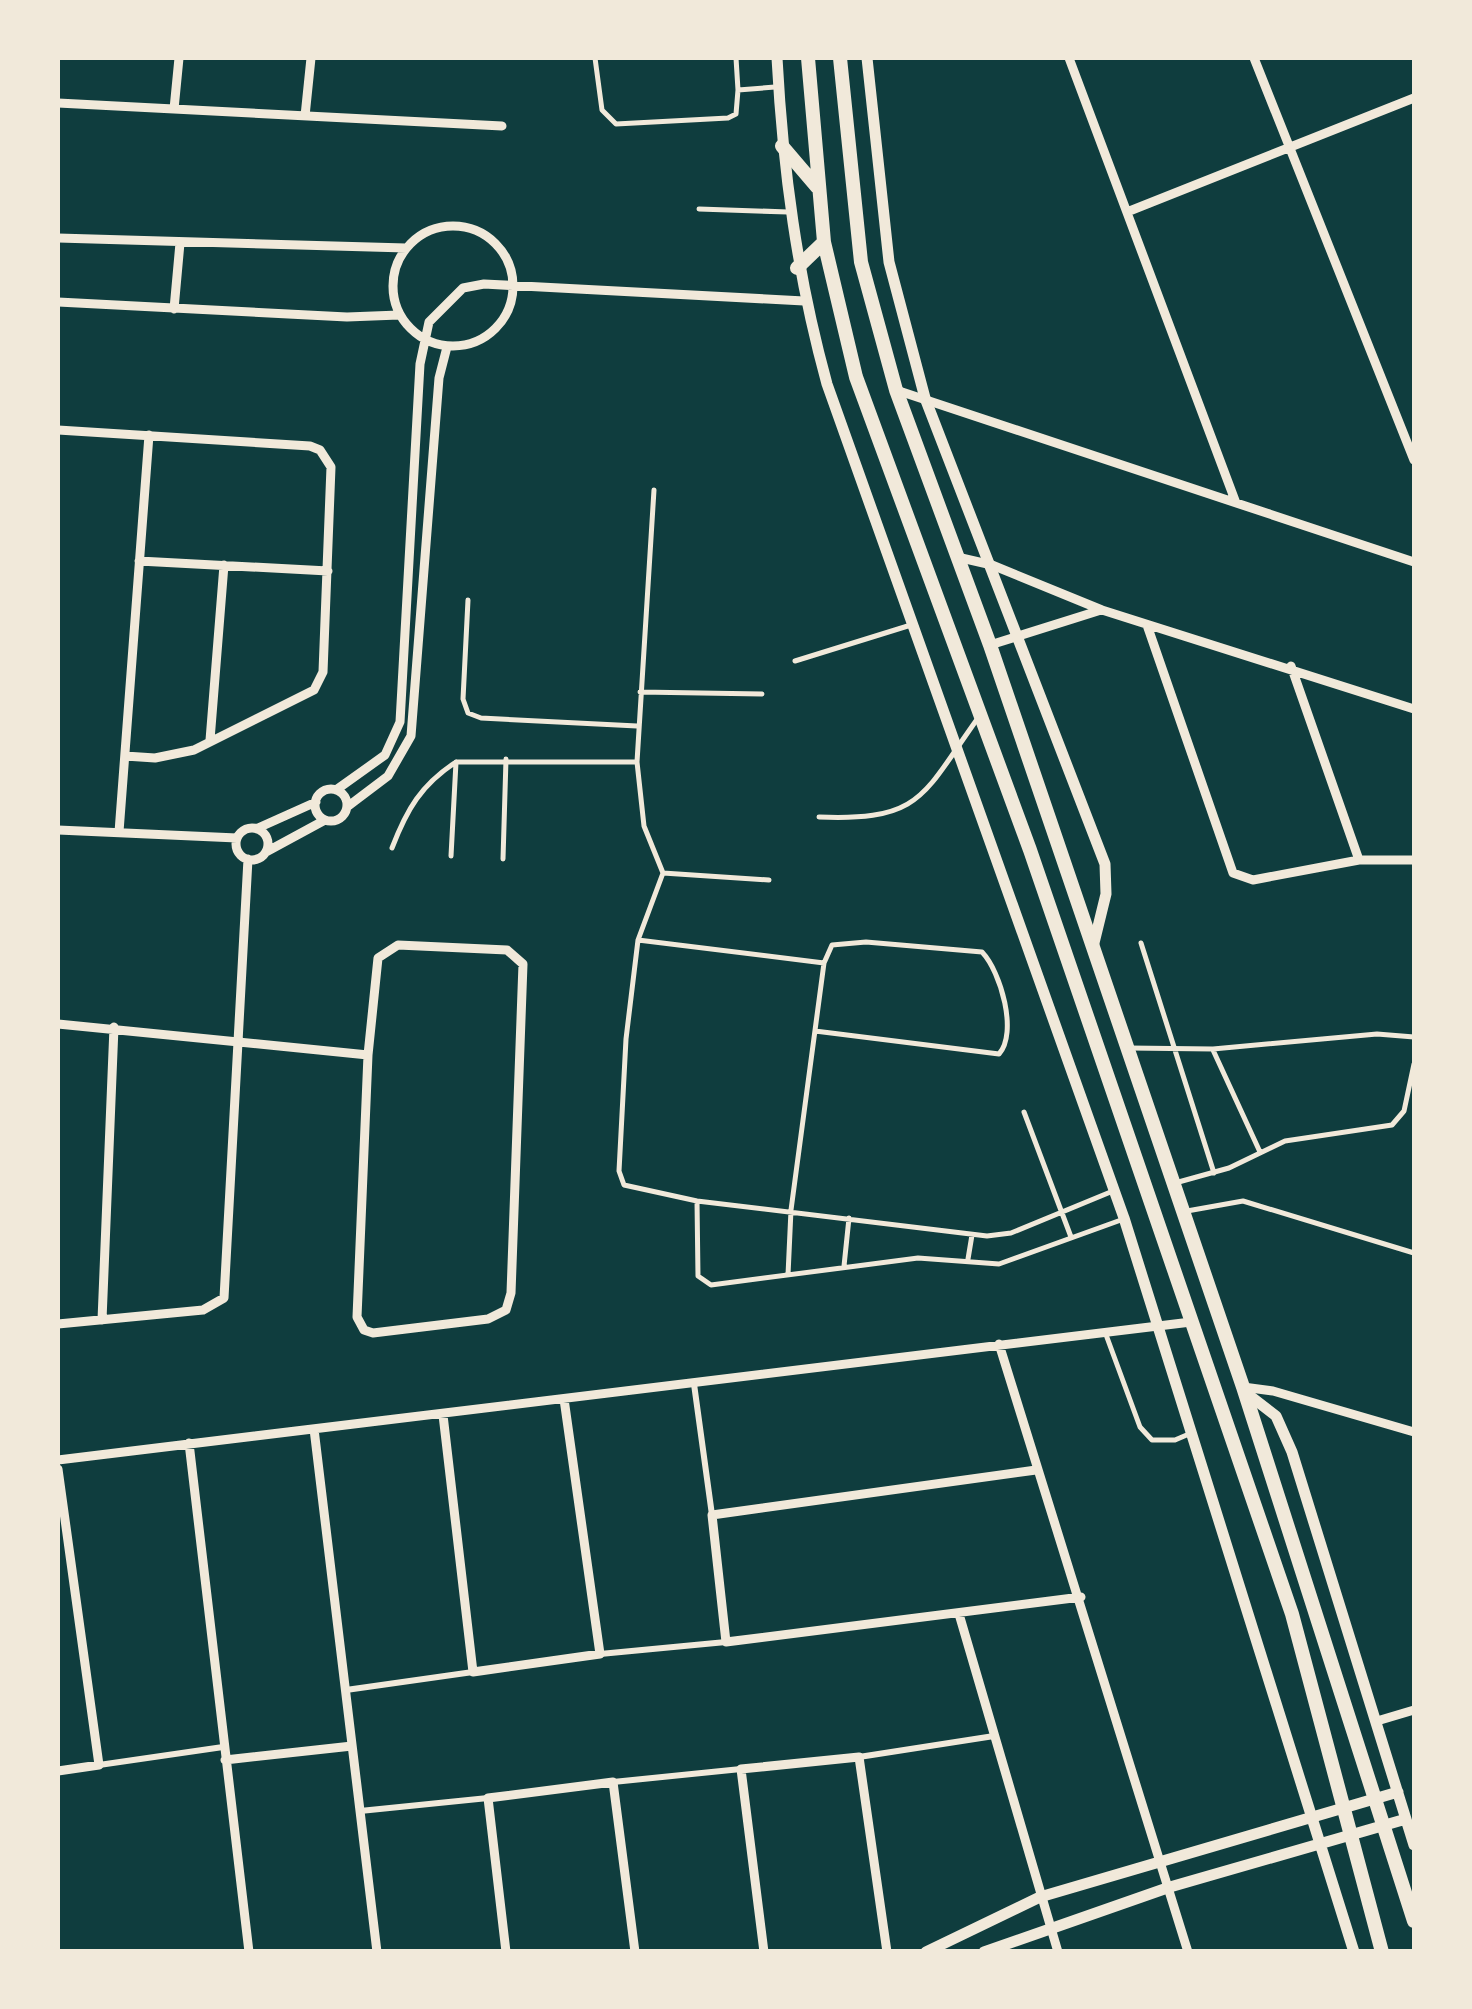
<svg xmlns="http://www.w3.org/2000/svg" width="1472" height="2009" viewBox="0 0 1472 2009" font-family="Poppins,sans-serif">
  <style>
    .lines { fill: none; stroke-linecap: round; stroke-linejoin: round }
    .service { stroke: #f1e9da; stroke-width: 5 }
    .pedestrian { stroke: #f1e9da; stroke-width: 6 }
    .minor { stroke: #f1e9da; stroke-width: 9 }
    .tertiary { stroke: #f1e9da; stroke-width: 11 }
    .primary { stroke: #f1e9da; stroke-width: 14 }
  </style>
  <rect width="100%" height="100%" fill="#0f3d3e"/>
  <g class="lines">
    <!-- service -->
    <path class="service" d="M 595,58 L 602,110 L 616,124 L 728,118 L 736,114 L 738,90
      M 736,58 L 738,90 L 775,87
      M 699,209 L 788,212
      M 468,600 L 463,699 L 468,713 L 481,718 L 637,726
      M 795,661 L 911,625
      M 640,692 L 762,694
      M 637,762 L 654,490
      M 819,817 C 922,821 922,796 978,718
      M 392,848 C 407,809 421,785 456,762
      M 451,856 L 456,762 L 637,762 L 644,826 L 663,873 L 638,940
      M 503,859 L 506,759
      M 663,873 L 769,880
      M 1141,943 L 1214,1173
      M 824,963 L 638,940 L 626,1039 L 619,1171 L 624,1185 L 697,1201 L 987,1236 L 1011,1233 L 1113,1191
      M 1129,1048 L 1213,1049 L 1377,1034 L 1414,1037
      M 1213,1050 L 1260,1152
      M 1024,1112 L 1071,1237
      M 1175,1183 L 1229,1168 L 1285,1141 L 1392,1125 L 1404,1111 L 1414,1064
      M 697,1201 L 698,1276 L 711,1285 L 918,1258 L 999,1264 L 1121,1220
      M 1187,1211 L 1243,1201 L 1414,1253
      M 968,1259 L 972,1235
      M 844,1266 L 849,1218
      M 788,1275 L 791,1210 L 824,963 L 832,945 L 866,942 L 982,952 C 1001,972 1018,1033 999,1054 L 815,1031
      M 1105,1332 L 1140,1427 L 1152,1440 L 1175,1440 L 1189,1434"/>
    <!-- pedestrian -->
    <path class="pedestrian" d="M 694,1384 L 712,1515
      M 600,1654 L 726,1642
      M 346,1690 L 473,1672
      M 859,1757 L 994,1736
      M 99,1765 L 223,1747
      M 613,1782 L 741,1769
      M 360,1811 L 488,1798"/>
    <!-- minor -->
    <path class="minor" d="M 1069,58 L 1236,503
      M 1254,58 L 1414,460
      M 58,103 L 502,126
      M 174,109 L 179,58
      M 305,116 L 311,58
      M 1127,212 L 1414,98
      M393 286a60 60 0 1 1 120 0a60 60 0 1 1-120 0Z
      M 58,238 L 406,248
      M 58,302 L 347,317 L 399,315
      M 174,309 L 180,243
      M 896,390 L 1414,562
      M 58,430 L 310,446 L 320,450 L 331,467 L 323,672 L 314,690 L 194,750 L 155,758 L 125,756
      M 957,557 L 992,565 L 1102,610 L 1414,709
      M 139,561 L 328,571
      M 1147,625 L 1233,873 L 1253,880 L 1359,860 L 1414,860
      M 990,645 L 1101,610
      M 1291,666 L 1359,860
      M 210,740 L 224,565
      M315 805a16 16 0 1 1 32 0a16 16 0 1 1-32 0Z
      M 336,790 L 385,755 L 400,722 L 420,364 L 429,322 L 463,288 L 484,284 L 804,301
      M 347,807 L 388,776 L 411,736 L 439,378 L 447,347
      M236 844a16 16 0 1 1 32 0a16 16 0 1 1-32 0Z
      M 258,828 L 316,802
      M 58,830 L 237,838
      M 119,832 L 149,435
      M 266,852 L 325,820
      M 398,945 L 507,950 L 523,964 L 511,1293 L 506,1310 L 488,1319 L 373,1333 L 364,1330 L 357,1317 L 368,1055 L 378,958 Z
      M 58,1024 L 368,1055
      M 102,1320 L 114,1027
      M 58,1324 L 203,1310 L 224,1298 L 248,859
      M 999,1344 L 1188,1952
      M 1243,1387 L 1273,1391 L 1414,1432
      M 443,1415 L 473,1672 L 600,1654 L 564,1399
      M 314,1429 L 377,1952
      M 189,1443 L 249,1952
      M 58,1460 L 1191,1322
      M 58,1469 L 99,1765 L 58,1771
      M 1036,1470 L 712,1515 L 726,1642 L 1081,1597
      M 959,1614 L 1058,1952
      M 1377,1721 L 1414,1710
      M 225,1760 L 352,1746
      M 506,1952 L 488,1798 L 613,1782 L 635,1952
      M 764,1952 L 741,1769 L 859,1757 L 887,1952"/>
    <!-- tertiary -->
    <path class="tertiary" d="M 777,58 C 783,170 797,275 827,384 L 1124,1218 L 1354,1952
      M 867,58 L 889,262 L 925,398 L 1105,864 L 1106,894 L 1093,947
      M 1245,1392 L 1276,1416 L 1292,1452 L 1414,1845
      M 926,1952 L 1040,1897 L 1398,1792
      M 984,1952 L 1170,1887 L 1406,1819"/>
    <!-- primary -->
    <path class="primary" d="M 808,58 L 824,242 L 856,377 L 1030,850 L 1292,1614 L 1382,1952
      M 840,58 L 861,262 L 896,390 L 990,645 L 1243,1387 L 1414,1921
      M 782,146 L 817,187
      M 797,268 L 824,242"/>
  </g>
  <!-- border -->
  <rect width="1472" height="2009" fill="none" stroke="#f1e9da" stroke-width="120"/>
</svg>
